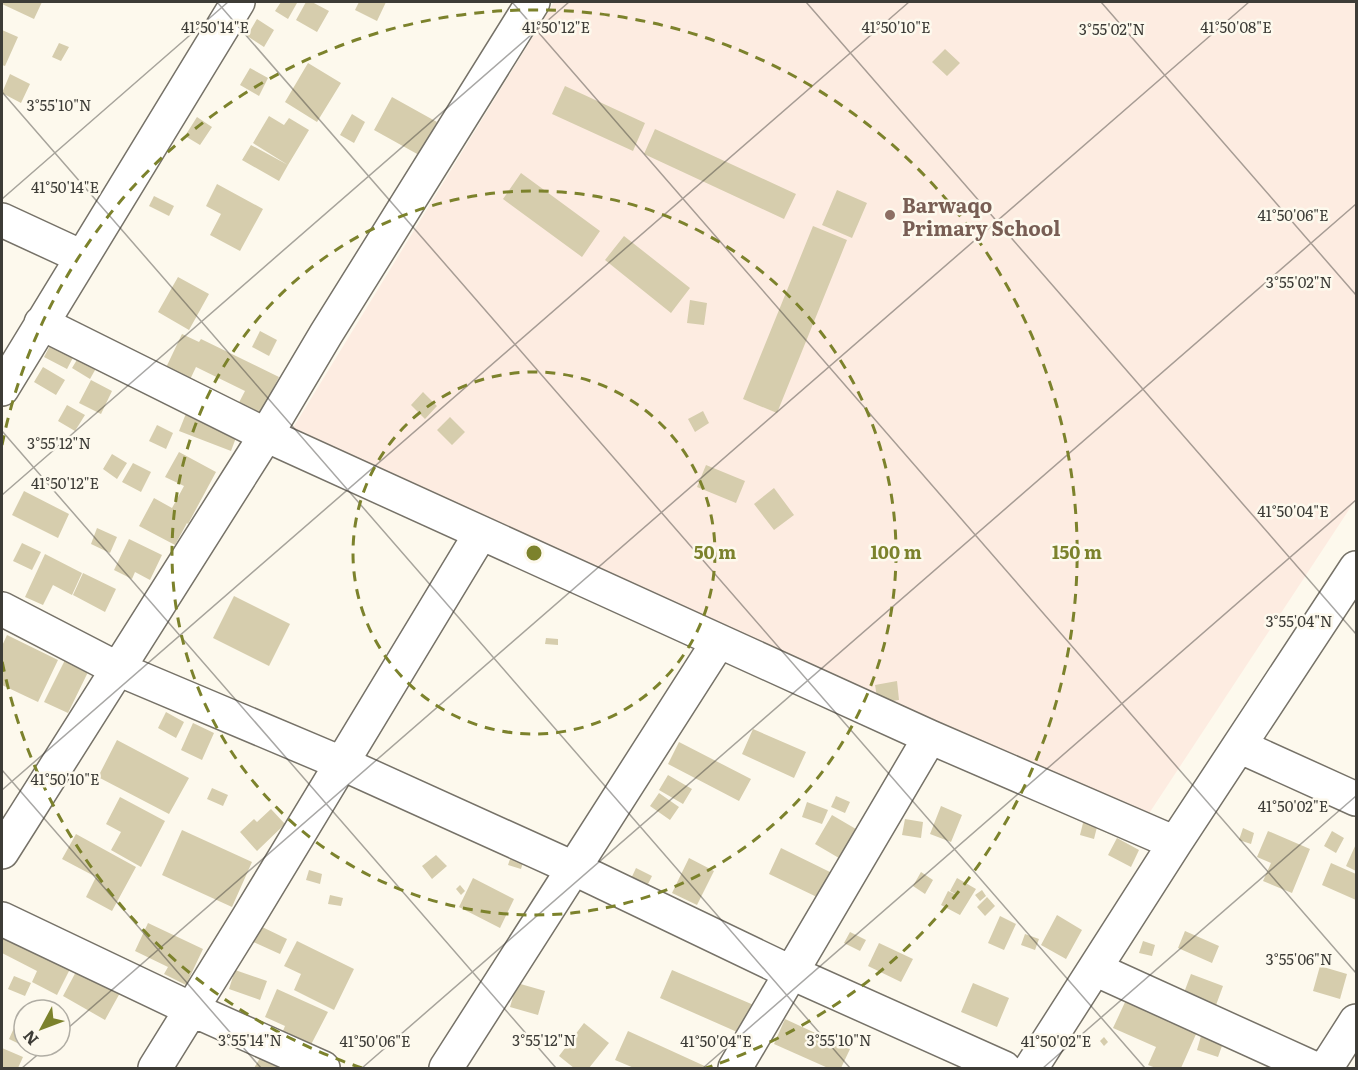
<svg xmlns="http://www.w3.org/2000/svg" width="1358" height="1070" viewBox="0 0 1358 1070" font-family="Literata,serif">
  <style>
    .education { fill: #fdece1 }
    .building { fill: #d6cdad }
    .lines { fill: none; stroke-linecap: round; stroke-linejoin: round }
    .minor-casing { stroke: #767268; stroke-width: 36 }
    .minor { stroke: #fff; stroke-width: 33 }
    .ticks { fill: none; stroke: #3d3c37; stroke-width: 1.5; stroke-opacity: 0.45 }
    .ring { fill: none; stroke: #7c822c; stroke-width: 3; stroke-dasharray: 10 8 }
    .education-dot { fill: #8d6e63; stroke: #fdf9ed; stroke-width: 2 }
    .labels { text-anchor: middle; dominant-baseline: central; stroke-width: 5; stroke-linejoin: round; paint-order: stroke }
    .education-label { font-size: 20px; font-weight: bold; fill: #785e54; stroke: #fdf9ed; text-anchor: start }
    .ticks-label { font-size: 15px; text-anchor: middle; fill: #3d3c37; stroke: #fdf9ed; stroke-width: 5; stroke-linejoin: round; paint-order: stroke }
    .centre { fill: #7c822c; stroke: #fdf9ed; stroke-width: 3 }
    .ring-label { font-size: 18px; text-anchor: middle; font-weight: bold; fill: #7c822c; stroke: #fdf9ed; stroke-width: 5; stroke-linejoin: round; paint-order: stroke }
  </style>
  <rect width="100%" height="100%" fill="#fdf9ed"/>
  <!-- education -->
  <path class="education" d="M 554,2 L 1356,2 L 1356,499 L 1146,818 L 293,428 Z"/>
  <!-- building -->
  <path class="building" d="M 2,2 L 42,2 L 34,19 L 2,4 Z
    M 281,2 L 294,2 L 297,3 L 288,19 L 275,11 Z
    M 306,2 L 312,2 L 329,11 L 317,32 L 296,20 Z
    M 359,2 L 386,2 L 377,21 L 355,10 Z
    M 257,19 L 274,30 L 264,47 L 247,36 Z
    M 2,30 L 18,37 L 5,66 L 2,65 Z
    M 59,43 L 69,47 L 61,61 L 52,57 Z
    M 945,49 L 960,63 L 947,76 L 932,62 Z
    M 308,63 L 341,83 L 317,122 L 285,102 Z
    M 250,68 L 268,78 L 259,96 L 240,85 Z
    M 10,74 L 30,84 L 21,103 L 2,93 Z
    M 565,86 L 645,123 L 633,151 L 552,114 Z
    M 392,97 L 437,122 L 419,155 L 374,130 Z
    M 352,114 L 365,122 L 354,143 L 340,135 Z
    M 269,116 L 284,125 L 289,118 L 309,130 L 288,165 L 253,143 Z
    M 197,117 L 212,127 L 200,145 L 185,136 Z
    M 655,129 L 796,194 L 784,219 L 644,154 Z
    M 251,145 L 288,165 L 279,181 L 242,160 Z
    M 521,173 L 600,231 L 582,257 L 503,199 Z
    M 217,184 L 263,209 L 240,251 L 210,235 L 221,214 L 206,206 Z
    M 837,190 L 867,203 L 852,238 L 822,225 Z
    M 154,196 L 174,206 L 169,216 L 149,206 Z
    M 813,226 L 847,240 L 777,413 L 743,399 Z
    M 624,236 L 690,288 L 671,313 L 605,260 Z
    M 178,277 L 209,294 L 189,330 L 158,312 Z
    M 690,300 L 707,303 L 704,325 L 687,323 Z
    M 260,331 L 277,340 L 269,356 L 252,347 Z
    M 182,334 L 199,342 L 201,339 L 279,377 L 255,425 L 233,414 L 245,391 L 196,367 L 186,388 L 162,376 Z
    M 54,338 L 77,350 L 67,369 L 44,357 Z
    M 81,353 L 99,363 L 90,379 L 72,368 Z
    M 43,367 L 65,380 L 56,395 L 34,382 Z
    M 91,380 L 112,391 L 101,414 L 79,403 Z
    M 423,392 L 437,406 L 425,419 L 411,405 Z
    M 67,405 L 85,415 L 75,431 L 58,421 Z
    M 189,406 L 240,427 L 231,451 L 179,431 Z
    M 703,411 L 709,423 L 695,432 L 688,419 Z
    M 450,417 L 465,432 L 452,445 L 437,430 Z
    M 157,425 L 173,433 L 166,449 L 149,441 Z
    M 179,452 L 216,472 L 188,524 L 187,523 L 175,545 L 139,526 L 154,498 L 172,508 L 184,486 L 165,477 Z
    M 112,454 L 127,463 L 117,479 L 103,469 Z
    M 133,463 L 151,472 L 141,492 L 122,482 Z
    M 706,465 L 745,481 L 736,503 L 697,487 Z
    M 774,488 L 794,515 L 774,530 L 754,504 Z
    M 24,491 L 69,514 L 58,538 L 12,515 Z
    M 97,528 L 117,537 L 110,553 L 91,544 Z
    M 129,539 L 162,555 L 150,580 L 135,572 L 132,579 L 114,570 Z
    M 22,543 L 41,552 L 32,570 L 13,561 Z
    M 45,554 L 82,573 L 72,595 L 53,585 L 43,605 L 25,597 Z
    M 83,573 L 116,589 L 105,612 L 73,595 Z
    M 234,596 L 290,624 L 269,666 L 213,638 Z
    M 7,635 L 58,660 L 38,702 L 2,685 L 2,646 Z
    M 546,638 L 558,639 L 558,645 L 545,644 Z
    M 66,658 L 89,670 L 68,713 L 44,702 Z
    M 897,681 L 899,700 L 878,703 L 875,685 Z
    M 166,712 L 184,722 L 176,738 L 158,728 Z
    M 193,723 L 214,733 L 202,760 L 181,750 Z
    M 753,729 L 806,752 L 794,778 L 742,754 Z
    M 117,740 L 189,778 L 169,814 L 98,777 Z
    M 679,742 L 751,779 L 739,801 L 668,764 Z
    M 668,775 L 692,789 L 683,804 L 659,790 Z
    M 212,788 L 228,795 L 223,806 L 207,799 Z
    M 659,793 L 679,807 L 670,820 L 650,806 Z
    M 836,796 L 850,802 L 845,813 L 831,807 Z
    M 120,797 L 165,821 L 141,867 L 111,850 L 121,832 L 106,824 Z
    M 807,802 L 828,810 L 822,824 L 802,817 Z
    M 941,806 L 962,815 L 951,842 L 930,834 Z
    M 271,809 L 285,824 L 257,851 L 240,832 L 254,819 L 257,822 Z
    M 832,815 L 861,832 L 844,861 L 815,844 Z
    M 1085,815 L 1099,819 L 1094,839 L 1080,835 Z
    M 905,819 L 923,822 L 921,838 L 902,835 Z
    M 1243,828 L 1254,833 L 1251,844 L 1239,840 Z
    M 182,830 L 252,862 L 232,907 L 162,875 Z
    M 1268,831 L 1310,849 L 1292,893 L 1263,881 L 1271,863 L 1257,857 Z
    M 1332,831 L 1344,838 L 1336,853 L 1324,846 Z
    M 76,834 L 136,867 L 112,911 L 86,897 L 96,877 L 62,859 Z
    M 1117,838 L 1139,850 L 1131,867 L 1108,855 Z
    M 1356,844 L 1356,871 L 1346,866 Z
    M 514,847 L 525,856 L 521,869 L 508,865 Z
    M 781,848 L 832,873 L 819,898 L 769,874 Z
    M 436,855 L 447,866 L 432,879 L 422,866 Z
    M 689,858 L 714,871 L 697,905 L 672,893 Z
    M 1331,863 L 1356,874 L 1356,900 L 1322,885 Z
    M 636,868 L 652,876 L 645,890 L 629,883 Z
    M 309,870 L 322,874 L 320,884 L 306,880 Z
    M 921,872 L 933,880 L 925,894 L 913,886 Z
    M 473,878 L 514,899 L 500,928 L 459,907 Z
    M 957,878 L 976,889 L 960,915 L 941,905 L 948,891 L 959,896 L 950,891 Z
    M 460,885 L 465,891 L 461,895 L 456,889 Z
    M 982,890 L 986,896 L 980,901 L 975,895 Z
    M 330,895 L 343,898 L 341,906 L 328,904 Z
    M 987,897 L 995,906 L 985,916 L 977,907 Z
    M 1057,915 L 1082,930 L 1066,959 L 1041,945 Z
    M 1000,916 L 1016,924 L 1004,950 L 988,943 Z
    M 2,923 L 75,959 L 57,995 L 32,982 L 37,971 L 2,953 Z
    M 148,923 L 203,949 L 186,985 L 164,974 L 168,967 L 135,951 Z
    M 256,924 L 287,939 L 280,954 L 249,940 Z
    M 1185,931 L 1219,946 L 1212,963 L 1178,948 Z
    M 850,932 L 866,940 L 860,951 L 844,943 Z
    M 1025,934 L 1039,939 L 1035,950 L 1021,945 Z
    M 297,941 L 354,969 L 334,1010 L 294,990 L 301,974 L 284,966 Z
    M 1143,941 L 1155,945 L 1152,956 L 1139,953 Z
    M 879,943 L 913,959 L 901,982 L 868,966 Z
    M 1320,966 L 1347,974 L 1340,999 L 1313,991 Z
    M 78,968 L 121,991 L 105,1020 L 63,996 Z
    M 235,970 L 267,981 L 260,1000 L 229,989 Z
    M 672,970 L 756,1006 L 744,1035 L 660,998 Z
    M 1191,974 L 1223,986 L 1208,1027 L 1176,1014 Z
    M 14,976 L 31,983 L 25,996 L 8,989 Z
    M 517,983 L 545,991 L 538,1015 L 510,1007 Z
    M 973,983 L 1009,998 L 997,1027 L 961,1012 Z
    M 277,989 L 328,1012 L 303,1060 L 276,1048 L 285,1026 L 265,1017 Z
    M 1126,1000 L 1197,1032 L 1181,1068 L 1156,1068 L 1148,1065 L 1156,1047 L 1113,1028 Z
    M 24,1006 L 33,1010 L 24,1010 L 24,1046 L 37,1046 L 34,1051 L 9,1039 Z
    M 785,1019 L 850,1049 L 841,1068 L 828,1068 L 774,1044 Z
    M 584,1023 L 609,1043 L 589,1068 L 574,1068 L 559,1056 Z
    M 628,1031 L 709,1068 L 634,1068 L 615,1060 Z
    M 1201,1036 L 1223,1043 L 1218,1057 L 1197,1050 Z
    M 1104,1037 L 1108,1042 L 1104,1046 L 1100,1041 Z
    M 2,1048 L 23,1057 L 18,1068 L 2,1068 Z
    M 260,1058 L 279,1068 L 254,1068 Z"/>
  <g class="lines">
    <defs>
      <path id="minor" d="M 2,220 L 82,257
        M 41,323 L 266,435 L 930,737 L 1175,843
        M 2,389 L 238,2
        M 2,609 L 118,669 L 341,763 L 573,868 L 792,973 L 1004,1068
        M 1239,746 L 1356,799
        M 2,852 L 266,435 L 326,334 L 533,2
        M 2,919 L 191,1009 L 323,1068
        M 1095,969 L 1313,1068
        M 155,1068 L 248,918 L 481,533
        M 446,1068 L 719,641
        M 735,1068 L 930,737
        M 1031,1068 L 1175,843 L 1356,568
        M 1326,1068 L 1356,1021"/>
    </defs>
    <!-- minor casing -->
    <use href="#minor" class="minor-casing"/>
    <!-- minor -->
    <use href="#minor" class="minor"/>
  </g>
  <!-- ticks -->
  <path class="ticks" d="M 217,2 L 1145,1068M 512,2 L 1356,973M 806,2 L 1356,634M 1101,2 L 1356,295M 2,92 L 850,1068M 2,199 L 228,2M 2,431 L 556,1068M 2,495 L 569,2M 2,770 L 261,1068M 2,790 L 909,2M 60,1035 L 1249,2M 22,1068 L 48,1046M 362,1068 L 1356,204M 703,1068 L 1356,500M 1043,1068 L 1356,796"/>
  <!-- distance rings -->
  <g class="ring">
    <circle cx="534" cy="553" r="181"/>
    <circle cx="534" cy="553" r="362"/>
    <path d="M362 1068A543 543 0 0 1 2 661M2 445A543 543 0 1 1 706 1068"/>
  </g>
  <!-- markers -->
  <circle class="education-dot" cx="890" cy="215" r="6"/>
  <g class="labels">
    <!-- education labels -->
    <g class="education-label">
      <text x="902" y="204">Barwaqo<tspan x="902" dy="23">Primary School</tspan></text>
    </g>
  </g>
  <g class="ticks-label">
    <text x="215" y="33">41°50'14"E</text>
    <text x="556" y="33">41°50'12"E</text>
    <text x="896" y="33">41°50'10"E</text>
    <text x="1236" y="33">41°50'08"E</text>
    <text x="1112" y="35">3°55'02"N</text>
    <text x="59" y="111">3°55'10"N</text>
    <text x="65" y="193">41°50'14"E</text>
    <text x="1293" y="221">41°50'06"E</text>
    <text x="1299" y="288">3°55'02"N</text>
    <text x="59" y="449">3°55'12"N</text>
    <text x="65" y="489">41°50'12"E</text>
    <text x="1293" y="517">41°50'04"E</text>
    <text x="1299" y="627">3°55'04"N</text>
    <text x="65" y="785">41°50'10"E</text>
    <text x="1293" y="812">41°50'02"E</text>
    <text x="1299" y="965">3°55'06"N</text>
    <text x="250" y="1046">3°55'14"N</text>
    <text x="544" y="1046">3°55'12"N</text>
    <text x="839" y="1046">3°55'10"N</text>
    <text x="375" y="1047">41°50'06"E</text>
    <text x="716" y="1047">41°50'04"E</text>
    <text x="1056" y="1047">41°50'02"E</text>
  </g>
  <circle cx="534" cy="553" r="9" class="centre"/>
  <g class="ring-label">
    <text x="715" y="559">50 m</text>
    <text x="896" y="559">100 m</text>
    <text x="1077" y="559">150 m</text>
  </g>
  <!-- border -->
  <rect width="1358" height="1070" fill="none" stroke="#3d3c37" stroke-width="6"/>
  <!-- north arrow -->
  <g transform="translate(42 1028) rotate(229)"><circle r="28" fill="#fdf9ed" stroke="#b0ada4" stroke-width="1.5"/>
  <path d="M0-4.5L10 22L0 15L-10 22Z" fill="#7c822c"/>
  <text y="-9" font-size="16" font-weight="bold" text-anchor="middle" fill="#3d3c37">N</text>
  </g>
</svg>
